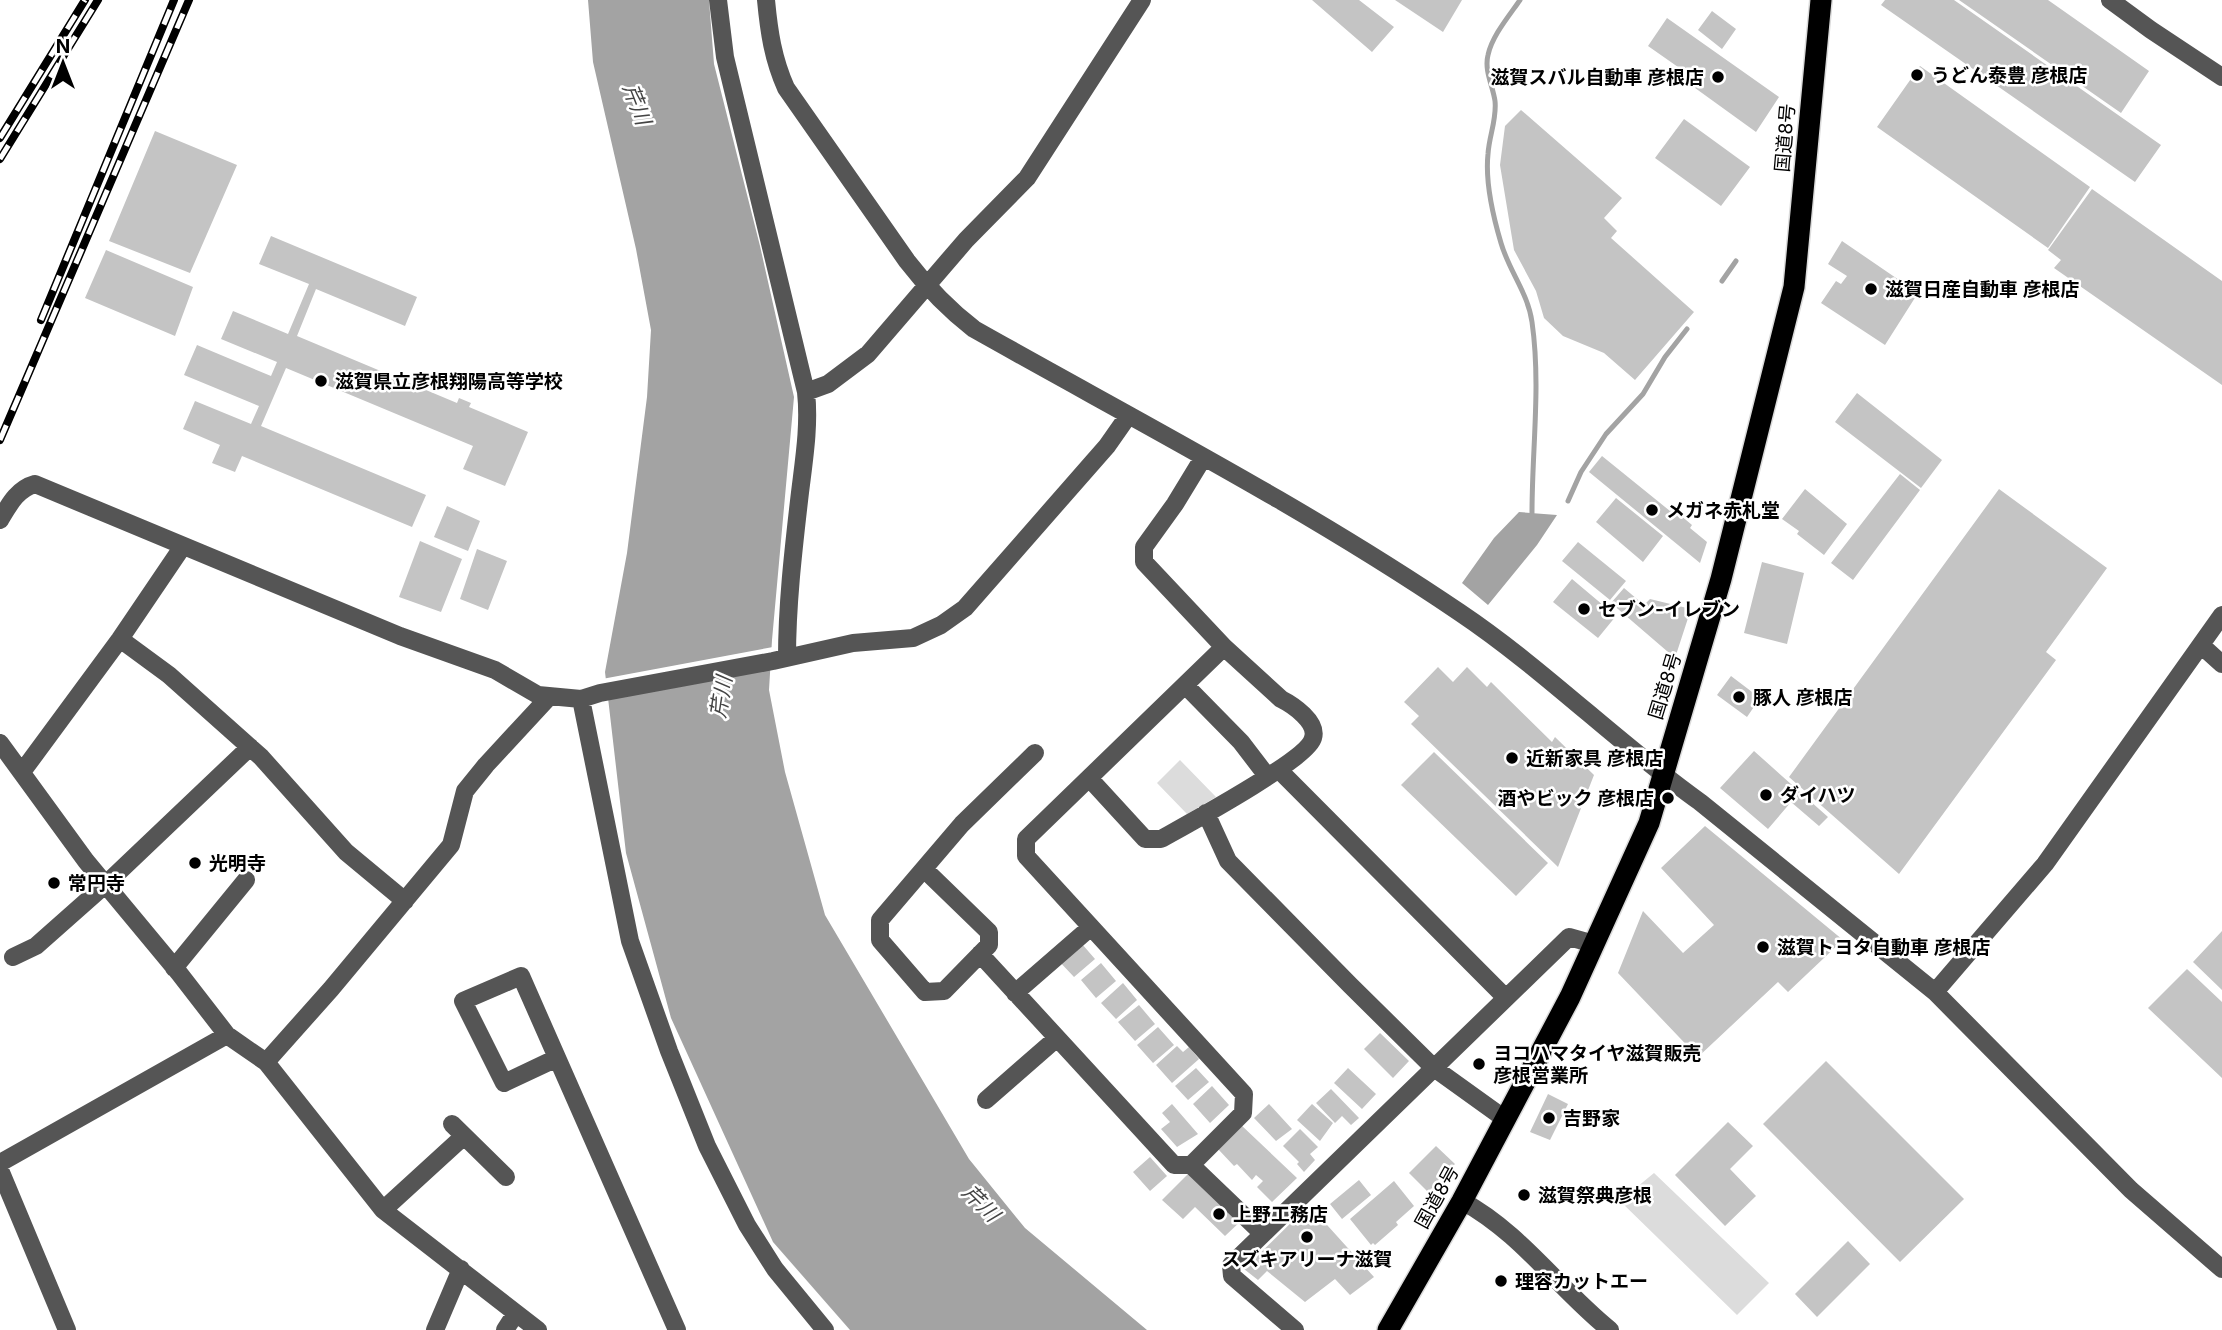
<svg xmlns="http://www.w3.org/2000/svg" width="2222" height="1330" viewBox="0 0 2222 1330" font-family="Inter,'Noto Sans JP',sans-serif">
  <style>
    .green { fill: #dcdcdc }
    .water { fill: #a3a3a3 }
    .pier { fill: #fff }
    .lines { fill: none; stroke-linecap: round; stroke-linejoin: round }
    .stream { stroke: #a3a3a3; stroke-width: 5 }
    .building { fill: #c4c4c4 }
    .highway-casing { stroke: #dbdbdb; stroke-width: 24 }
    .minor { stroke: #555; stroke-width: 18 }
    .highway { stroke: #000; stroke-width: 21 }
    .rail-casing { stroke: #000; stroke-width: 8 }
    .rail { stroke: #fff; stroke-width: 5; stroke-dasharray: 16; stroke-linecap: butt }
    .poi-dot { fill: #000; stroke: #fff; stroke-width: 2.5 }
    .labels { text-anchor: middle; dominant-baseline: central; stroke-width: 5; stroke-linejoin: round; paint-order: stroke }
    .poi-label { font-size: 19px; font-weight: bold; fill: #000; stroke: #fff; text-anchor: start }
    .street-label { font-size: 19px; fill: #000; stroke: #fff }
    .water-label { font-size: 21px; font-style: italic; fill: #444; stroke: #fff }
  </style>
  <rect width="100%" height="100%" fill="#fff"/>
  <!-- green -->
  <path class="green" d="M 1180,760 L 1216,797 L 1187,814 L 1157,783 Z
    M 1654,1173 L 1769,1283 L 1737,1315 L 1620,1201 Z"/>
  <!-- water -->
  <path class="water" d="M 588,0 L 709,0 L 714,64 L 760,246 L 794,397 L 772,640 L 769,690 L 785,772 L 825,915 L 969,1159 L 1025,1228 L 1147,1330 L 850,1330 L 773,1242 L 671,1018 L 626,853 L 605,672 L 627,553 L 647,397 L 651,330 L 636,249 L 593,62 Z
    M 1519,512 L 1557,515 L 1537,545 L 1488,605 L 1462,583 L 1494,538 Z"/>
  <!-- pier -->
  <path class="pier" d="M 773,647 L 773,668 L 604,699 L 602,679 Z"/>
  <g class="lines">
    <!-- stream -->
    <path class="stream" d="M 1520,0 C 1509,16 1492,36 1488,55 C 1484,71 1493,86 1495,101 C 1497,119 1489,136 1488,154 C 1485,182 1493,216 1501,243 C 1509,271 1528,293 1532,322 C 1541,385 1532,449 1532,513
      M 1722,281 L 1736,261
      M 1568,501 L 1581,472 L 1606,434 L 1643,394 L 1665,357 L 1687,329"/>
  </g>
  <!-- building -->
  <path class="building" d="M 1312,0 L 1359,0 L 1394,27 L 1372,52 Z
    M 1395,0 L 1462,0 L 1443,32 Z
    M 1885,0 L 1954,0 L 2161,145 L 2135,182 L 1881,5 Z
    M 1959,0 L 2048,0 L 2149,71 L 2121,113 Z
    M 1712,11 L 1736,29 L 1722,49 L 1698,30 Z
    M 1667,18 L 1779,97 L 1756,132 L 1684,80 L 1688,74 L 1648,46 Z
    M 1920,66 L 2090,187 L 2048,248 L 1877,127 Z
    M 1521,110 L 1622,198 L 1604,218 L 1617,231 L 1611,238 L 1694,312 L 1635,380 L 1604,353 L 1563,336 L 1544,318 L 1536,291 L 1514,250 L 1500,165 L 1505,126 Z
    M 1684,119 L 1750,167 L 1721,206 L 1655,158 Z
    M 155,131 L 237,165 L 190,273 L 109,241 Z
    M 2092,189 L 2222,281 L 2222,385 L 2054,268 L 2061,260 L 2048,250 Z
    M 271,236 L 417,297 L 405,326 L 316,289 L 297,336 L 457,403 L 459,398 L 471,403 L 469,407 L 528,432 L 505,486 L 463,469 L 473,446 L 286,368 L 261,426 L 426,495 L 412,527 L 242,456 L 235,472 L 212,463 L 220,445 L 183,429 L 195,401 L 251,424 L 259,406 L 184,375 L 197,345 L 271,376 L 277,362 L 221,339 L 233,311 L 288,334 L 309,284 L 259,264 Z
    M 1842,241 L 1918,293 L 1885,345 L 1821,303 L 1836,281 L 1841,284 L 1847,276 L 1828,264 Z
    M 106,250 L 193,287 L 175,336 L 85,298 Z
    M 1857,393 L 1942,460 L 1921,488 L 1835,422 Z
    M 1602,456 L 1670,511 L 1673,509 L 1692,525 L 1690,528 L 1707,542 L 1700,563 L 1589,472 Z
    M 1900,474 L 1920,490 L 1853,580 L 1831,563 Z
    M 1805,489 L 1847,524 L 1824,555 L 1797,534 L 1799,531 L 1782,519 Z
    M 1999,489 L 2107,568 L 2046,652 L 2056,660 L 1899,874 L 1789,777 Z
    M 1616,498 L 1663,536 L 1643,562 L 1596,522 Z
    M 447,506 L 480,521 L 468,551 L 434,537 Z
    M 420,541 L 462,559 L 441,612 L 399,597 Z
    M 1578,542 L 1626,581 L 1610,600 L 1562,561 Z
    M 477,549 L 507,561 L 488,610 L 460,599 Z
    M 1762,562 L 1804,573 L 1787,644 L 1744,633 Z
    M 1572,579 L 1616,616 L 1598,638 L 1553,602 Z
    M 1624,588 L 1644,605 L 1650,599 L 1691,609 L 1675,658 L 1611,603 Z
    M 1438,667 L 1453,682 L 1467,667 L 1487,687 L 1491,682 L 1552,742 L 1555,737 L 1594,775 L 1558,867 L 1411,724 L 1419,716 L 1404,702 Z
    M 1731,676 L 1760,698 L 1747,717 L 1717,695 Z
    M 1754,751 L 1828,817 L 1819,826 L 1791,802 L 1768,829 L 1720,788 Z
    M 1434,752 L 1548,863 L 1516,896 L 1401,785 Z
    M 1705,826 L 1843,940 L 1788,992 L 1778,982 L 1698,1057 L 1618,973 L 1643,911 L 1683,953 L 1714,925 L 1661,868 Z
    M 2222,931 L 2222,990 L 2193,962 Z
    M 1082,944 L 1095,959 L 1074,977 L 1057,959 Z
    M 1101,963 L 1116,981 L 1096,998 L 1081,980 Z
    M 2187,969 L 2222,1002 L 2222,1078 L 2148,1008 Z
    M 1123,983 L 1137,1000 L 1116,1019 L 1101,1003 Z
    M 1139,1005 L 1155,1024 L 1135,1041 L 1118,1022 Z
    M 1158,1027 L 1174,1045 L 1153,1063 L 1137,1045 Z
    M 1380,1033 L 1409,1061 L 1393,1078 L 1364,1049 Z
    M 1177,1046 L 1183,1052 L 1189,1047 L 1199,1059 L 1172,1083 L 1156,1065 Z
    M 1826,1061 L 1964,1199 L 1900,1262 L 1763,1124 Z
    M 1196,1068 L 1209,1082 L 1188,1100 L 1175,1086 Z
    M 1348,1068 L 1376,1094 L 1362,1109 L 1334,1083 Z
    M 1212,1086 L 1229,1105 L 1210,1123 L 1193,1104 Z
    M 1331,1089 L 1359,1118 L 1351,1125 L 1342,1116 L 1335,1123 L 1316,1103 Z
    M 1548,1094 L 1568,1104 L 1550,1140 L 1530,1132 Z
    M 1172,1104 L 1198,1134 L 1177,1147 L 1161,1129 L 1170,1122 L 1162,1113 Z
    M 1269,1104 L 1292,1129 L 1276,1141 L 1254,1118 Z
    M 1312,1104 L 1333,1123 L 1320,1141 L 1297,1120 Z
    M 1728,1122 L 1753,1146 L 1730,1169 L 1756,1196 L 1725,1226 L 1675,1175 Z
    M 1240,1124 L 1297,1178 L 1272,1202 L 1257,1187 L 1263,1181 L 1256,1175 L 1252,1180 L 1237,1164 L 1234,1166 L 1218,1149 Z
    M 1300,1129 L 1318,1147 L 1310,1154 L 1315,1160 L 1304,1172 L 1297,1164 L 1299,1162 L 1283,1146 Z
    M 1436,1146 L 1455,1164 L 1438,1180 L 1442,1184 L 1431,1195 L 1409,1173 Z
    M 1150,1157 L 1167,1176 L 1150,1191 L 1133,1172 Z
    M 1189,1173 L 1242,1220 L 1225,1236 L 1195,1207 L 1183,1219 L 1162,1200 Z
    M 1359,1180 L 1371,1195 L 1342,1219 L 1330,1204 Z
    M 1394,1181 L 1414,1206 L 1396,1222 L 1398,1225 L 1375,1245 L 1373,1243 L 1371,1245 L 1350,1219 Z
    M 1309,1205 L 1374,1277 L 1350,1295 L 1335,1279 L 1305,1302 L 1267,1271 L 1258,1280 L 1244,1269 Z
    M 1848,1241 L 1870,1264 L 1817,1317 L 1795,1294 Z"/>
  <g class="lines">
    <defs>
      <path id="highway" d="M 1388,1330 L 1462,1201 L 1570,997 L 1649,823 L 1721,579 L 1794,287 L 1821,0"/>
    </defs>
    <!-- highway casing -->
    <use href="#highway" class="highway-casing"/>
    <!-- minor -->
    <path class="minor" d="M 718,0 L 725,57 L 806,392 C 810,428 803,465 799,501 C 793,553 787,606 787,658
      M 766,0 C 769,32 773,59 786,88 L 907,261 C 927,287 948,309 974,329 C 1137,421 1304,507 1459,612 C 1544,669 1617,743 1700,802 L 1935,992 L 2131,1190 L 2222,1269
      M 2110,0 L 2151,30 L 2222,77
      M 806,392 L 828,384 L 868,354 L 966,240 L 1027,178 L 1142,0
      M 0,520 C 9,505 17,489 35,484 L 400,636 L 495,670 L 538,695 L 581,699 L 600,693 L 773,661 L 853,643 L 913,638 L 941,625 L 965,608 L 1107,446 L 1128,416
      M 120,639 L 169,675 L 261,757 L 346,852 L 405,901
      M 2202,646 L 2222,664
      M 1185,685 L 1241,742 L 1267,776
      M 581,699 L 630,941 L 669,1051 L 707,1146 L 747,1225 L 775,1269 L 825,1330
      M 0,743 L 86,861 L 179,973 L 227,1035 L 266,1062 L 383,1210 L 538,1330
      M 1279,770 L 1506,998
      M 22,772 L 120,639 L 183,546
      M 1089,778 L 1145,839 L 1161,839 C 1186,825 1308,759 1313,738 C 1318,722 1293,705 1281,699 L 1224,647 L 1144,562 L 1144,547 L 1175,504 L 1203,458
      M 1206,813 L 1228,861 L 1350,985 L 1434,1068 L 1505,1119
      M 924,869 L 989,932 L 989,945 L 944,991 L 925,992 L 880,940 L 880,920 L 962,824 L 1035,753
      M 980,954 L 1174,1165 L 1191,1165 L 1263,1234
      M 13,957 L 36,946 L 106,884 L 250,747
      M 174,968 L 246,880
      M 1935,992 L 2045,864 L 2222,615
      M 1015,993 L 1091,927
      M 557,1058 L 504,1083 L 463,1001 L 521,976 L 677,1330
      M 266,1062 L 331,989 L 451,845 L 465,791 L 486,765 L 549,697
      M 986,1100 L 1057,1038
      M 452,1124 L 506,1177
      M 0,1163 L 227,1035
      M 1191,1165 L 1243,1113 L 1244,1094 L 1026,856 L 1026,839 L 1224,647
      M 0,1170 L 67,1330
      M 1462,1201 C 1520,1232 1559,1289 1610,1330
      M 383,1210 L 464,1136
      M 435,1330 L 461,1269
      M 505,1330 L 516,1313
      M 1295,1330 L 1232,1276 L 1231,1265 L 1569,937 L 1594,944"/>
    <!-- highway -->
    <use href="#highway" class="highway"/>
    <defs>
      <path id="rail" d="M 0,138 L 85,0
        M 0,159 L 98,0
        M 41,320 L 174,0
        M 0,440 L 189,0"/>
    </defs>
    <!-- rail casing -->
    <use href="#rail" class="rail-casing"/>
    <!-- rail -->
    <use href="#rail" class="rail"/>
  </g>
  <!-- markers -->
  <g class="poi-dot">
    <circle cx="1917" cy="75" r="7"/>
    <circle cx="1718" cy="77" r="7"/>
    <circle cx="1871" cy="289" r="7"/>
    <circle cx="321" cy="381" r="7"/>
    <circle cx="1652" cy="510" r="7"/>
    <circle cx="1584" cy="609" r="7"/>
    <circle cx="1739" cy="697" r="7"/>
    <circle cx="1512" cy="758" r="7"/>
    <circle cx="1766" cy="795" r="7"/>
    <circle cx="1668" cy="798" r="7"/>
    <circle cx="195" cy="863" r="7"/>
    <circle cx="54" cy="883" r="7"/>
    <circle cx="1763" cy="947" r="7"/>
    <circle cx="1479" cy="1064" r="7"/>
    <circle cx="1549" cy="1118" r="7"/>
    <circle cx="1524" cy="1195" r="7"/>
    <circle cx="1219" cy="1214" r="7"/>
    <circle cx="1307" cy="1237" r="7"/>
    <circle cx="1501" cy="1281" r="7"/>
  </g>
  <g class="labels">
    <!-- poi labels -->
    <g class="poi-label">
      <text x="1931" y="75">うどん泰豊 彦根店</text>
      <text x="1704" y="77" text-anchor="end">滋賀スバル自動車 彦根店</text>
      <text x="1885" y="289">滋賀日産自動車 彦根店</text>
      <text x="335" y="381">滋賀県立彦根翔陽高等学校</text>
      <text x="1666" y="510">メガネ赤札堂</text>
      <text x="1598" y="609">セブン-イレブン</text>
      <text x="1753" y="697">豚人 彦根店</text>
      <text x="1526" y="758">近新家具 彦根店</text>
      <text x="1780" y="795">ダイハツ</text>
      <text x="1654" y="798" text-anchor="end">酒やビック 彦根店</text>
      <text x="209" y="863">光明寺</text>
      <text x="68" y="883">常円寺</text>
      <text x="1777" y="947">滋賀トヨタ自動車 彦根店</text>
      <text x="1493" y="1053">ヨコハマタイヤ滋賀販売<tspan x="1493" dy="22">彦根営業所</tspan></text>
      <text x="1563" y="1118">吉野家</text>
      <text x="1538" y="1195">滋賀祭典彦根</text>
      <text x="1233" y="1214">上野工務店</text>
      <text x="1307" y="1259" text-anchor="middle">スズキアリーナ滋賀</text>
      <text x="1515" y="1281">理容カットエー</text>
    </g>
    <!-- street labels -->
    <g class="street-label">
      <text transform="translate(1785 138) rotate(-85)">国道8号</text>
      <text transform="translate(1665 686) rotate(-73)">国道8号</text>
      <text transform="translate(1437 1197) rotate(-61)">国道8号</text>
    </g>
    <!-- water labels -->
    <g class="water-label">
      <text transform="translate(637 104) rotate(69)">芹川</text>
      <text transform="translate(721 697) rotate(-81)">芹川</text>
      <text transform="translate(981 1203) rotate(45)">芹川</text>
    </g>
  </g>
  <!-- north arrow -->
  <g transform="translate(63 63)" stroke="#ffffff" stroke-width="5" paint-order="stroke">
  <path d="M0-5L12 26L0 18L-12 26Z" fill="#000000"/>
  <text y="-10" font-size="19" font-weight="bold" text-anchor="middle" fill="#000000">N</text>
  </g>
</svg>
